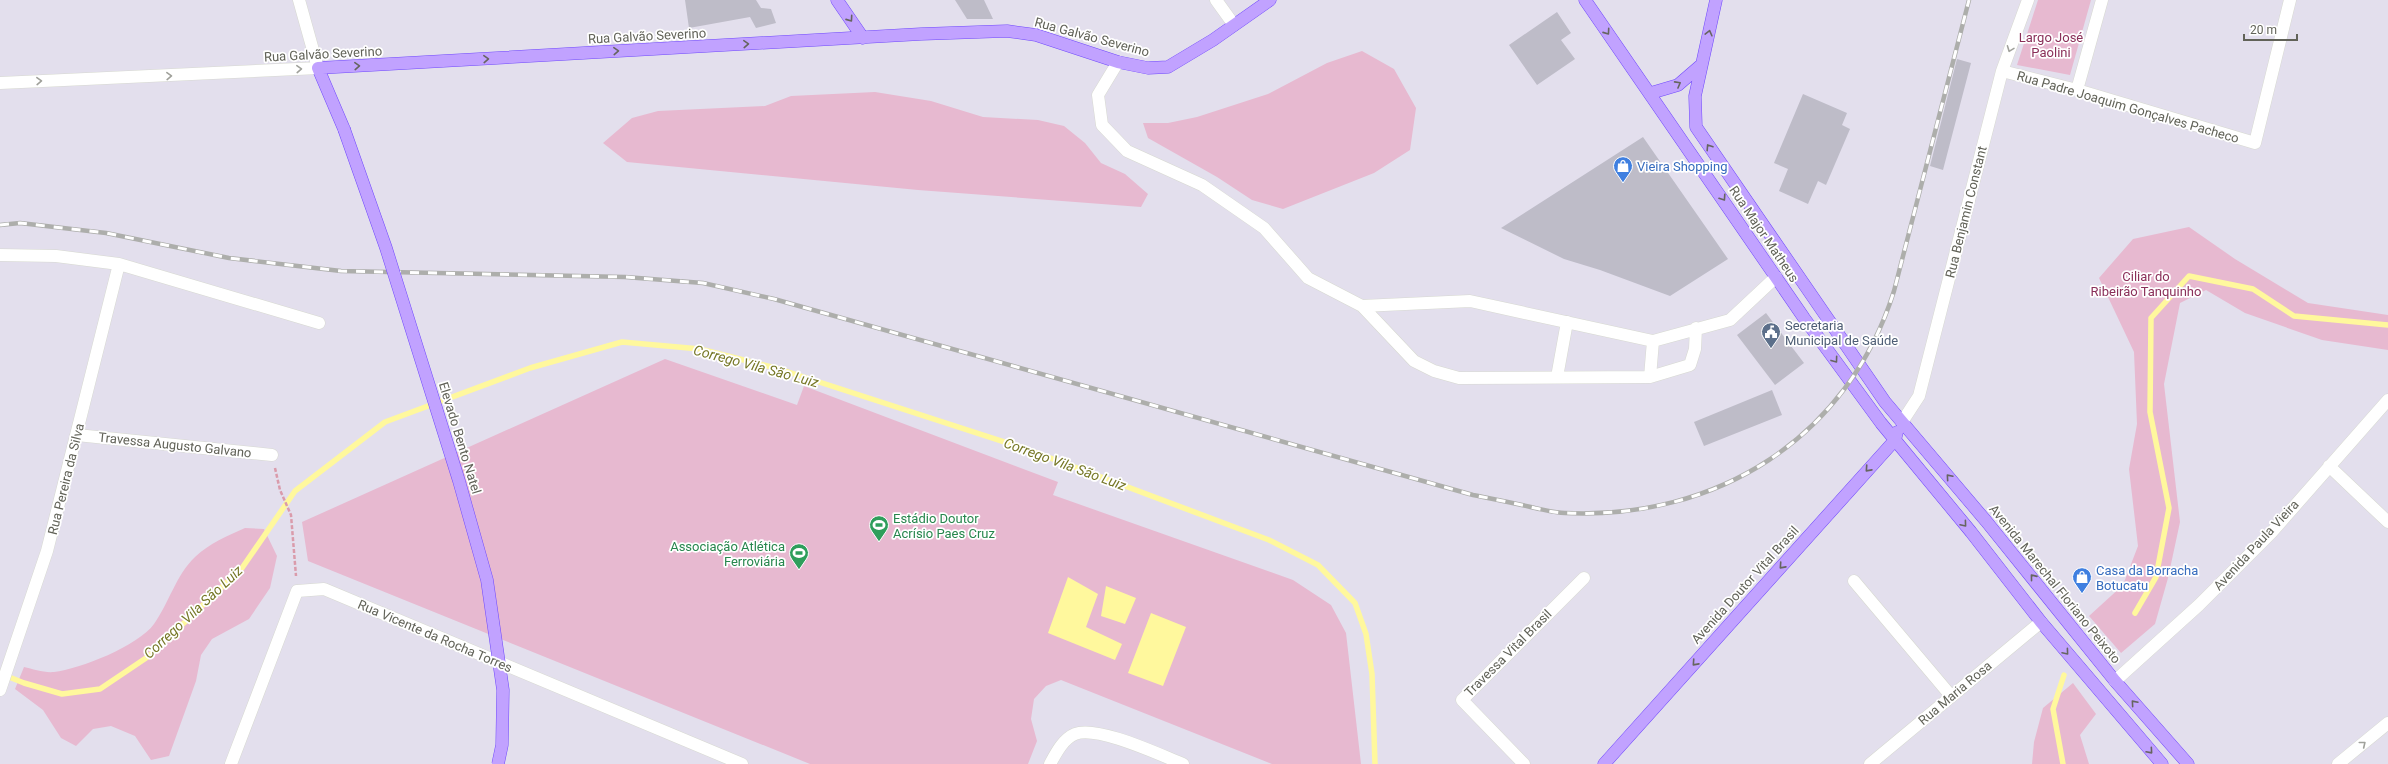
<svg xmlns="http://www.w3.org/2000/svg" width="2388" height="764" viewBox="0 0 2388 764" font-family="Roboto,sans-serif">
  <style>
    .green { fill: #e7b9d0 }
    .water { fill: #fff89d }
    .lines { fill: none; stroke-linecap: round; stroke-linejoin: round }
    .stream { stroke: #fff89d; stroke-width: 5.5 }
    .building { fill: #bebcc8 }
    .minor-casing { stroke: #d7d9d1; stroke-width: 13 }
    .major-casing { stroke: #704afc; stroke-width: 13 }
    .path { stroke: #da9bab; stroke-width: 2.5; stroke-dasharray: 4 2; stroke-linecap: butt }
    .minor { stroke: #fff; stroke-width: 12 }
    .major { stroke: #c1a2ff; stroke-width: 12 }
    .rail-casing { stroke: #adaeab; stroke-width: 4.5 }
    .rail { stroke: #fff; stroke-width: 3; stroke-dasharray: 9; stroke-linecap: butt }
    .major-bridge-casing { stroke: #704afc; stroke-width: 13; stroke-linecap: butt }
    .major-bridge { stroke: #c1a2ff; stroke-width: 12 }
    .oneway { stroke: #666560 }
    .oneway2 { stroke: #a0a19b }
    .labels { text-anchor: middle; dominant-baseline: central; stroke-width: 3.5; stroke-linejoin: round; paint-order: stroke }
    .street-label { font-size: 13px; fill: #616258; stroke: #fff }
    .park-label { font-size: 13px; fill: #8a2f59; stroke: #fff }
    .shop-label { font-size: 13px; fill: #366cbe; stroke: #fff; text-anchor: start }
    .service-label { font-size: 13px; fill: #4e5e75; stroke: #fff; text-anchor: start }
    .leisure-label { font-size: 13px; fill: #27864d; stroke: #fff; text-anchor: start }
    .water-label { font-size: 14px; font-style: italic; fill: #767726; stroke: #fff }
  </style>
  <rect width="100%" height="100%" fill="#e3dfed"/>
  <!-- green -->
  <path class="green" d="M 2038,0 L 2091,0 L 2070,75 L 2017,65 Z
    M 1362,51 L 1394,69 L 1416,108 L 1410,150 L 1374,173 L 1283,209 L 1252,200 L 1217,177 L 1148,138 L 1143,123 L 1168,123 L 1197,117 L 1268,94 L 1327,63 Z
    M 875,92 L 931,101 L 983,117 L 1038,120 L 1064,126 L 1085,143 L 1101,163 L 1125,174 L 1148,194 L 1141,207 L 918,190 L 627,162 L 603,143 L 632,118 L 658,111 L 765,106 L 791,96 Z
    M 2189,227 L 2235,259 L 2308,303 L 2388,315 L 2388,350 L 2322,340 L 2245,313 L 2206,290 L 2180,303 L 2164,384 L 2180,522 L 2168,578 L 2155,624 L 2121,653 L 2089,616 L 2123,585 L 2138,546 L 2129,469 L 2137,424 L 2134,352 L 2099,278 L 2133,239 Z
    M 665,359 L 797,405 L 804,386 L 1058,482 L 1053,495 L 1293,580 L 1331,605 L 1346,633 L 1361,764 L 1272,764 L 1061,680 L 1046,686 L 1034,699 L 1031,719 L 1037,741 L 1028,764 L 810,764 L 308,561 L 302,522 Z
    M 245,528 L 264,529 L 277,556 L 270,588 L 249,619 L 212,639 L 201,655 L 196,681 L 169,756 L 151,760 L 135,736 L 111,726 L 93,729 L 76,746 L 61,738 L 43,710 L 15,689 L 24,667 C 33,669 44,673 54,672 C 80,669 138,646 154,624 C 169,603 176,575 195,557 C 210,543 227,536 245,528 Z
    M 2073,683 L 2096,714 L 2080,735 L 2089,764 L 2032,764 L 2034,742 L 2043,708 Z"/>
  <!-- water -->
  <path class="water" d="M 1068,577 L 1098,594 L 1086,627 L 1122,644 L 1115,660 L 1048,633 Z
    M 1106,586 L 1136,598 L 1125,624 L 1101,616 Z
    M 1151,613 L 1186,627 L 1163,686 L 1128,673 Z"/>
  <g class="lines">
    <!-- stream -->
    <path class="stream" d="M 2135,613 L 2156,577 L 2169,508 L 2150,412 L 2151,318 L 2189,276 L 2253,289 L 2294,316 L 2388,325
      M 4,675 L 24,683 L 62,694 L 100,689 L 149,656 L 242,568 L 295,491 L 385,422 L 530,368 L 622,342 L 700,349 L 779,369 L 1029,450 L 1269,540 L 1318,565 L 1355,603 L 1366,634 L 1372,674 L 1375,764
      M 2063,764 L 2053,709 L 2064,675"/>
  </g>
  <!-- building -->
  <path class="building" d="M 685,0 L 756,0 L 761,8 L 771,9 L 776,23 L 756,28 L 750,17 L 689,28 Z
    M 955,0 L 984,0 L 993,19 L 967,19 Z
    M 1557,12 L 1571,33 L 1561,40 L 1575,59 L 1537,85 L 1509,45 Z
    M 1957,59 L 1971,63 L 1943,170 L 1930,166 Z
    M 1803,94 L 1847,113 L 1842,125 L 1850,129 L 1826,185 L 1818,181 L 1808,204 L 1779,191 L 1788,169 L 1774,163 Z
    M 1643,137 L 1728,259 L 1670,296 L 1600,270 L 1564,259 L 1501,228 Z
    M 1766,313 L 1804,363 L 1775,385 L 1737,335 Z
    M 1772,390 L 1782,415 L 1704,446 L 1694,422 Z"/>
  <g class="lines">
    <defs>
      <path id="minor" d="M 1216,0 L 1234,25
        M 1118,62 L 1098,95 L 1102,125 L 1127,151 L 1202,185 L 1264,228 L 1308,278 L 1362,306 L 1470,301 L 1653,341 L 1730,320 L 1776,277
        M 2002,71 L 2077,90 L 2255,143 L 2290,0
        M 0,83 L 318,68 L 299,0
        M 2077,90 L 2102,0
        M 0,255 L 56,256 L 119,264 L 319,323
        M 1362,306 L 1414,361 L 1434,371 L 1459,378 L 1650,377 L 1690,365 L 1695,349 L 1696,328
        M 1557,377 L 1567,322
        M 1650,377 L 1653,341
        M 1902,422 L 1919,396 L 2002,71 L 2028,0
        M 77,435 L 272,455
        M 2329,466 L 2388,522
        M 1854,581 L 1951,696
        M 2115,681 L 2199,605 L 2271,533 L 2388,400
        M 0,690 L 47,551 L 119,264
        M 231,764 L 297,591 L 324,589 L 742,764
        M 1050,764 C 1056,753 1063,739 1075,734 C 1097,725 1160,755 1183,764
        M 1524,764 L 1462,700 L 1584,578
        M 1870,764 L 2041,622
        M 2338,764 L 2388,723"/>
      <path id="major" d="M 837,0 L 863,38
        M 1585,0 L 1804,318 L 1881,423 L 1971,532 L 2041,622 L 2162,764
        M 1716,0 L 1695,96 L 1696,127 L 1885,402 L 1986,521 L 2115,681 L 2188,764
        M 1651,93 L 1678,85 L 1700,66
        M 344,129 L 318,68 L 921,34 L 1007,31 L 1036,35 L 1118,62 L 1148,68 L 1168,67 L 1213,40 L 1270,0
        M 1604,764 L 1895,440 L 1897,432"/>
    </defs>
    <!-- minor casing -->
    <use href="#minor" class="minor-casing"/>
    <!-- major casing -->
    <use href="#major" class="major-casing"/>
    <!-- path -->
    <path class="path" d="M 275,468 L 280,490 L 291,515 L 296,576"/>
    <!-- minor -->
    <use href="#minor" class="minor"/>
    <!-- major -->
    <use href="#major" class="major"/>
    <defs>
      <path id="rail" d="M 0,225 L 20,223 L 106,233 L 229,258 L 341,271 L 625,277 L 703,283 L 774,299 L 1473,495 C 1493,499 1514,503 1535,508 C 1545,510 1555,513 1565,513 C 1717,520 1848,438 1894,291 L 1969,0"/>
    </defs>
    <!-- rail casing -->
    <use href="#rail" class="rail-casing"/>
    <!-- rail -->
    <use href="#rail" class="rail"/>
    <defs>
      <path id="major-bridge" d="M 344,129 L 386,248 L 459,481 L 487,580 L 503,690 L 502,745 L 498,764"/>
    </defs>
    <!-- major-bridge casing -->
    <use href="#major-bridge" class="major-bridge-casing"/>
    <!-- major-bridge -->
    <use href="#major-bridge" class="major-bridge"/>
  </g>
  <!-- one-way arrows -->
  <defs><path id="oneway-chevron" d="M-2-3.5L2.5 0L-2 3.5" fill="none" stroke-width="1.6" stroke-linecap="round" stroke-linejoin="round"/></defs>
  <g class="oneway">
    <use href="#oneway-chevron" transform="translate(850 19) rotate(55)"/>
    <use href="#oneway-chevron" transform="translate(1607 32) rotate(55)"/>
    <use href="#oneway-chevron" transform="translate(1709 33) rotate(-76)"/>
    <use href="#oneway-chevron" transform="translate(746 44) rotate(-3)"/>
    <use href="#oneway-chevron" transform="translate(616 51) rotate(-3)"/>
    <use href="#oneway-chevron" transform="translate(486 59) rotate(-3)"/>
    <use href="#oneway-chevron" transform="translate(357 66) rotate(-3)"/>
    <use href="#oneway-chevron" transform="translate(1678 84) rotate(-29)"/>
    <use href="#oneway-chevron" transform="translate(1709 147) rotate(-123)"/>
    <use href="#oneway-chevron" transform="translate(1723 198) rotate(56)"/>
    <use href="#oneway-chevron" transform="translate(1835 360) rotate(54)"/>
    <use href="#oneway-chevron" transform="translate(1868 469) rotate(132)"/>
    <use href="#oneway-chevron" transform="translate(1949 477) rotate(-131)"/>
    <use href="#oneway-chevron" transform="translate(1964 524) rotate(50)"/>
    <use href="#oneway-chevron" transform="translate(1782 566) rotate(132)"/>
    <use href="#oneway-chevron" transform="translate(2033 577) rotate(-129)"/>
    <use href="#oneway-chevron" transform="translate(2066 652) rotate(50)"/>
    <use href="#oneway-chevron" transform="translate(1695 663) rotate(132)"/>
    <use href="#oneway-chevron" transform="translate(2134 703) rotate(-131)"/>
    <use href="#oneway-chevron" transform="translate(2150 751) rotate(49)"/>
  </g>
  <g class="oneway2">
    <use href="#oneway-chevron" transform="translate(2010 49) rotate(111)"/>
    <use href="#oneway-chevron" transform="translate(299 69) rotate(-3)"/>
    <use href="#oneway-chevron" transform="translate(169 76) rotate(-2)"/>
    <use href="#oneway-chevron" transform="translate(39 81) rotate(-2)"/>
    <use href="#oneway-chevron" transform="translate(2363 744) rotate(-39)"/>
  </g>
  <!-- icons -->
  <defs>
    <symbol id="shop-pin" viewBox="-11 -11 22 30"><path d="M0 17L-7.5 6A9.5 9.5 0 1 1 7.5 6Z" fill="#3f7fe0" stroke="#fff"/><path d="M-5-2.5h2.3a2.7 3.5 0 0 1 5.4 0H5L5.5 6h-11ZM-1.5-2.5h3a1.5 2.3 0 0 0-3 0Z" fill="#fff"/></symbol>
    <symbol id="civic-pin" viewBox="-11 -11 22 30"><path d="M0 17L-7.5 6A9.5 9.5 0 1 1 7.5 6Z" fill="#5c6f8a" stroke="#fff"/><path d="M-.6-6.5H3V-4.5H.6V-3L4-1V1h2V6H-6V1h2V-1L-.6-3ZM-1.2 2.5V6h2.4V2.5Z" fill="#fff"/></symbol>
    <symbol id="stadium-pin" viewBox="-11 -11 22 30"><path d="M0 17L-7.5 6A9.5 9.5 0 1 1 7.5 6Z" fill="#2e9e5b" stroke="#fff"/><path d="M0-5a6.5 5 0 1 0 0 10a6.5 5 0 1 0 0-10ZM-3.5-1.8h7v3.6h-7Z" fill="#fff"/></symbol>
  </defs>
  <g fill-rule="evenodd">
    <use href="#shop-pin" x="1612" y="155" width="22" height="30"/>
    <use href="#civic-pin" x="1760" y="321" width="22" height="30"/>
    <use href="#stadium-pin" x="868" y="514" width="22" height="30"/>
    <use href="#stadium-pin" x="788" y="542" width="22" height="30"/>
    <use href="#shop-pin" x="2071" y="566" width="22" height="30"/>
  </g>
  <g class="labels">
    <!-- street labels -->
    <g class="street-label">
      <text transform="translate(647 36) rotate(-3)">Rua Galvão Severino</text>
      <text transform="translate(1092 37) rotate(15)">Rua Galvão Severino</text>
      <text transform="translate(323 54) rotate(-3)">Rua Galvão Severino</text>
      <text transform="translate(2128 107) rotate(16)">Rua Padre Joaquim Gonçalves Pacheco</text>
      <text transform="translate(1966 212) rotate(-76)">Rua Benjamin Constant</text>
      <text transform="translate(1764 234) rotate(56)">Rua Major Matheus</text>
      <text transform="translate(460 438) rotate(73)">Elevado Bento Natel</text>
      <text transform="translate(175 445) rotate(6)">Travessa Augusto Galvano</text>
      <text transform="translate(66 479) rotate(-76)">Rua Pereira da Silva</text>
      <text transform="translate(2256 545) rotate(-47)">Avenida Paula Vieira</text>
      <text transform="translate(2055 584) rotate(51)">Avenida Marechal Floriano Peixoto</text>
      <text transform="translate(1745 585) rotate(-48)">Avenida Doutor Vital Brasil</text>
      <text transform="translate(435 636) rotate(23)">Rua Vicente da Rocha Torres</text>
      <text transform="translate(1508 653) rotate(-45)">Travessa Vital Brasil</text>
      <text transform="translate(1955 693) rotate(-40)">Rua Maria Rosa</text>
    </g>
    <!-- park labels -->
    <g class="park-label">
      <text x="2051" y="37">Largo José<tspan x="2051" dy="15">Paolini</tspan></text>
      <text x="2146" y="276">Ciliar do<tspan x="2146" dy="15">Ribeirão Tanquinho</tspan></text>
    </g>
    <!-- shop labels -->
    <g class="shop-label">
      <text x="1637" y="166">Vieira Shopping</text>
      <text x="2096" y="570">Casa da Borracha<tspan x="2096" dy="15">Botucatu</tspan></text>
    </g>
    <!-- service labels -->
    <g class="service-label">
      <text x="1785" y="325">Secretaria<tspan x="1785" dy="15">Municipal de Saúde</tspan></text>
    </g>
    <!-- leisure labels -->
    <g class="leisure-label">
      <text x="893" y="518">Estádio Doutor<tspan x="893" dy="15">Acrísio Paes Cruz</tspan></text>
      <text x="785" y="546" text-anchor="end">Associação Atlética<tspan x="785" dy="15">Ferroviária</tspan></text>
    </g>
    <!-- water labels -->
    <g class="water-label">
      <text transform="translate(756 366) rotate(15)">Corrego Vila São Luiz</text>
      <text transform="translate(1065 464) rotate(20)">Corrego Vila São Luiz</text>
      <text transform="translate(193 612) rotate(-43)">Corrego Vila São Luiz</text>
    </g>
  </g>
  <!-- scale -->
  <path d="M2244 34v6h53v-6" fill="none" stroke="#616258" stroke-width="2"/>
  <text x="2250" y="34" font-size="12" fill="#616258" stroke="#ffffff" stroke-width="3" paint-order="stroke">20 m</text>
</svg>
